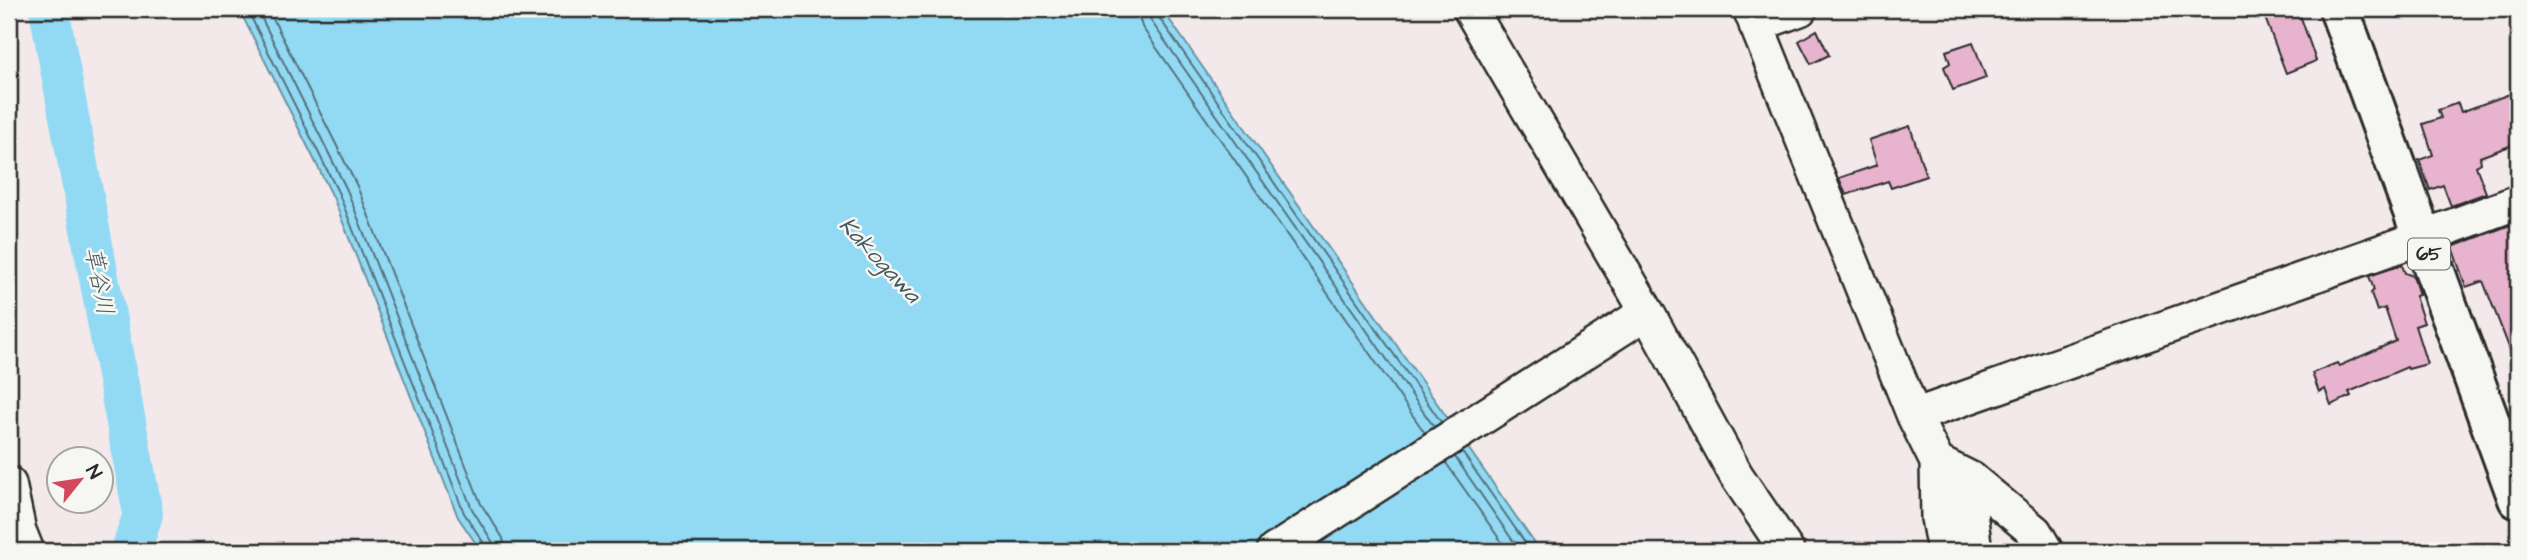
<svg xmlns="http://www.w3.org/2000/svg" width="2527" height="560" viewBox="0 0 2527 560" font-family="'Architects Daughter','Klee One',sans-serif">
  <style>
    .water { fill: #92daf4; stroke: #6994a4; stroke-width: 2 }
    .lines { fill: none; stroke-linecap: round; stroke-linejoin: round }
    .shore { stroke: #54717b; stroke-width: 2 }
    .river { stroke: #92daf4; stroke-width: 40 }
    .building { fill: #e7b3ce; stroke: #2b2b2b; stroke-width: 2 }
    .minor-casing { stroke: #2b2b2b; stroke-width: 38 }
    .major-casing { stroke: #2b2b2b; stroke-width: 44 }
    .minor { stroke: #f6f6f2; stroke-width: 33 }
    .major { stroke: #f6f6f2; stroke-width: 38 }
    .labels { text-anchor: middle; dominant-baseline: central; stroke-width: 5; stroke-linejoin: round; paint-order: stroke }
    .shield { fill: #f6f6f2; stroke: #686867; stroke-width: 2 }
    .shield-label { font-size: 19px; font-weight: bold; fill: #2b2b2b }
    .water-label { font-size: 23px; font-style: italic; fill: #45575d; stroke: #f6f6f2 }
  </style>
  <rect width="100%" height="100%" fill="#f3e9eb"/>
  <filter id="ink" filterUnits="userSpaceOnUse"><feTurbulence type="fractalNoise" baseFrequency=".0143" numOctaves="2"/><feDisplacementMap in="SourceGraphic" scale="14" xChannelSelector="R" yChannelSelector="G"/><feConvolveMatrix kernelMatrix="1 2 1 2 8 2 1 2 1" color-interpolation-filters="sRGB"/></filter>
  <g filter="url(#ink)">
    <!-- water -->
    <path class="water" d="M 239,9 L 1162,9 L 1540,551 L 481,551 L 458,517 L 333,197 Z"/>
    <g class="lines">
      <!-- shore -->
      <path class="shore" d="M 247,9 L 339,194 L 464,513 L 485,545 L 486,551
        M 257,9 L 347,190 L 472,509 L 492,541 L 495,551
        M 268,9 L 357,186 L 481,504 L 503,538 L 505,551
        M 1137,9 L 1142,27 L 1425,433
        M 1148,9 L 1151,21 L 1434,427
        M 1156,9 L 1158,16 L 1441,422
        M 1462,452 L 1531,551
        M 1455,457 L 1520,551
        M 1446,463 L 1508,551"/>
      <!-- river -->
      <path class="river" d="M 49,9 L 143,514 L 131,551"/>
    </g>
    <!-- building -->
    <path class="building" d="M 2268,9 L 2298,9 L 2316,61 L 2286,73 L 2264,15 L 2269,13 Z
      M 1817,30 L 1829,55 L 1811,64 L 1799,41 Z
      M 1973,42 L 1986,78 L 1953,90 L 1944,67 L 1950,63 L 1946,51 Z
      M 2518,91 L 2518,143 L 2480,157 L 2481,163 L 2476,166 L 2486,193 L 2451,206 L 2443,185 L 2430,190 L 2419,160 L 2433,155 L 2423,124 L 2441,118 L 2438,110 L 2458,103 L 2461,112 Z
      M 1910,126 L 1926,176 L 1891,188 L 1888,181 L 1846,195 L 1839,178 L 1877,165 L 1869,140 Z
      M 2518,222 L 2518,364 L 2516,365 L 2483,281 L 2466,287 L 2452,247 Z
      M 2402,265 L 2405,273 L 2413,276 L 2419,295 L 2415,296 L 2424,323 L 2415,326 L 2427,364 L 2408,369 L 2407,367 L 2349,392 L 2351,396 L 2331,405 L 2325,389 L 2319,392 L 2312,373 L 2337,363 L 2339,366 L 2396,341 L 2385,308 L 2377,311 L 2371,293 L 2374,290 L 2369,276 Z"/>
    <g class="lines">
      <defs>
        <path id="minor" d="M 1470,9 L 1647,312 L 1736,475 L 1787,551
          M 1750,9 L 1914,416 L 1937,462 L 1971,479 L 2035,532 L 2046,551
          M 1756,25 L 1800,9
          M 1914,416 L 2423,237 L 2518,202
          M 9,484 L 19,531 L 27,551
          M 1274,551 L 1647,312
          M 1944,551 L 1938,518 L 1937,462 L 1970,513 L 1975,551"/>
        <path id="major" d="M 2339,9 L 2518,499"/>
      </defs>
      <!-- minor casing -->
      <use href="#minor" class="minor-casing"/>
      <!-- major casing -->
      <use href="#major" class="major-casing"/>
      <!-- minor -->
      <use href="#minor" class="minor"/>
      <!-- major -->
      <use href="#major" class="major"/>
    </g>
  </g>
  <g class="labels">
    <!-- shield labels -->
    <rect class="shield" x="2408" y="238.5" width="42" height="31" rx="5"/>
    <g class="shield-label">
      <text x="2429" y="254">65</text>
    </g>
    <!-- water labels -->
    <g class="water-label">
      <text transform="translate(880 260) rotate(47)">Kakogawa</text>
      <text transform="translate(99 281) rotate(79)">草谷川</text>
    </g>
  </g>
  <!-- margin -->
  <rect width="2527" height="560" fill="none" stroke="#f6f6f2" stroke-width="35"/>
  <rect x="18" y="18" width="2492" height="525" fill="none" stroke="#2b2b2b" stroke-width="2.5" filter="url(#ink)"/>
  <!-- north arrow -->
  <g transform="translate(80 480) rotate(60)"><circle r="33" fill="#f6f6f2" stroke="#a5a5a2" stroke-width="2"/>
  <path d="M0-5L12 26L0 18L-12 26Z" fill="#d1495b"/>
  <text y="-10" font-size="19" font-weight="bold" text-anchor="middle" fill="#2b2b2b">N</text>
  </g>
</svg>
